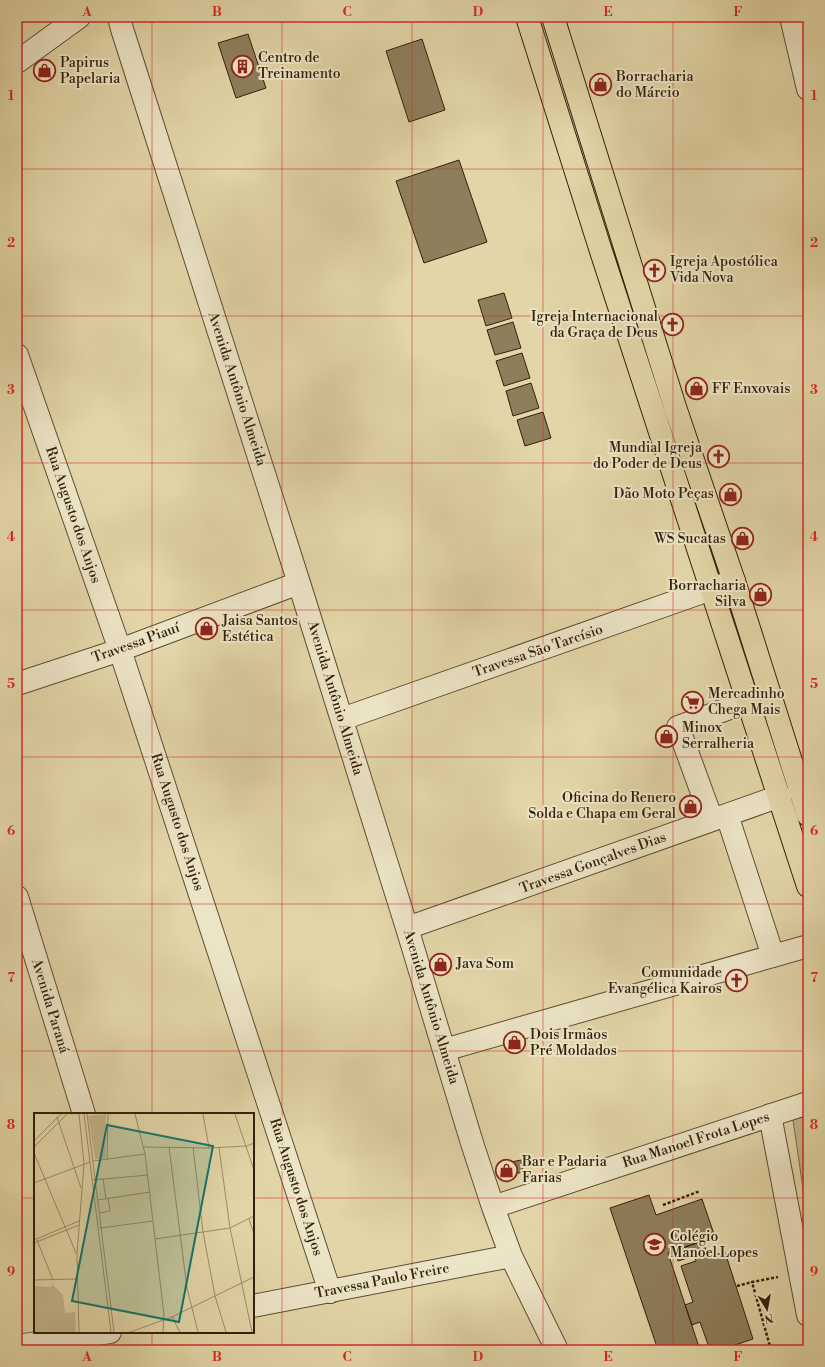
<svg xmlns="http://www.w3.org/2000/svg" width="825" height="1367" viewBox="0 0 825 1367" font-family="'Libre Bodoni',serif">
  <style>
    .green { fill: #c4b68c; stroke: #7b6c4c }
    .building { fill: #8e7f5c; stroke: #32210b }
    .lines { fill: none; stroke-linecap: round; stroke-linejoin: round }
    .minor-casing { stroke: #5e4e32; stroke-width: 24 }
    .major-casing { stroke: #32210b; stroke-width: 24 }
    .path { stroke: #32210b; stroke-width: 2.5; stroke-dasharray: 3 2; stroke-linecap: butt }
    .minor { stroke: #ece4c6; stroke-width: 22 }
    .major { stroke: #e2d5a7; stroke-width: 22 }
    .grid { fill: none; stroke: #d62828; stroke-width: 1; stroke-opacity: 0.55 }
    .labels { text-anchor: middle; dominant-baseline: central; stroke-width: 4; stroke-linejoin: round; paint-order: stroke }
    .poi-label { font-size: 14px; fill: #32210b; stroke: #ece4c6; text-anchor: start }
    .street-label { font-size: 14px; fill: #32210b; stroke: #ece4c6 }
    .inset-road { fill: none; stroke: #9c8d69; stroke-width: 1 }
    .view { fill: #0f766e; fill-opacity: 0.15; stroke: #0f766e; stroke-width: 2 }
    .inset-edge { fill: none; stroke: #32210b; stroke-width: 2 }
    .neatline { fill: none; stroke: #d62828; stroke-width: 1.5 }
    .grid-label { font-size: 13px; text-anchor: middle; font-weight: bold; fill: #d62828 }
  </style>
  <rect width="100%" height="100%" fill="#e2d5a7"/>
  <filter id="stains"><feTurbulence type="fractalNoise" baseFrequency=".005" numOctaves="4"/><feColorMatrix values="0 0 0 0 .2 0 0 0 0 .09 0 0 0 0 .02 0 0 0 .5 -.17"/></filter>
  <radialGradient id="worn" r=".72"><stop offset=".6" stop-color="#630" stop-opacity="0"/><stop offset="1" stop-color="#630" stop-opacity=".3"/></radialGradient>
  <!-- green -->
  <path class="green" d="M 808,1115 L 808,1223 L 793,1120 Z"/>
  <!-- building -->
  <path class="building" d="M 248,34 L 266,88 L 236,98 L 218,43 Z
    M 422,39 L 445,110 L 409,122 L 386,51 Z
    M 459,160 L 487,242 L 424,263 L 396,181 Z
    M 504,293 L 512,318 L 486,326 L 478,300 Z
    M 513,322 L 521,348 L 495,355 L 487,330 Z
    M 522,353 L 530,378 L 504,386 L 496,361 Z
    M 531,383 L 539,408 L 513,416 L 506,391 Z
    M 543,412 L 551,438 L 525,446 L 517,420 Z
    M 521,1160 L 523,1172 L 505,1176 L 502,1164 Z
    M 649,1195 L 656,1215 L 702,1199 L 715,1237 L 668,1253 L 700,1350 L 658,1350 L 610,1208 Z
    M 703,1241 L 708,1257 L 725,1252 L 753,1339 L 720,1350 L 710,1350 L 700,1322 L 692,1325 L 685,1305 L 693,1302 L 681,1266 L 696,1261 L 694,1256 L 678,1261 L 675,1250 Z"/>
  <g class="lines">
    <defs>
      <path id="minor" d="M 119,17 L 122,29 L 299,583 L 407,928 L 472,1143 L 493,1207 L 511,1256 L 557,1350
        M 791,17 L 808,89
        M 17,62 L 79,17
        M 17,355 L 120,650 L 330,1292
        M 17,684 L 120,650 L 299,583
        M 342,719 L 734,581
        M 727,815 L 773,956
        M 712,820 L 678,727 L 749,701
        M 17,897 L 84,1114
        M 407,928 L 780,796
        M 444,1050 L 808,946
        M 770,1115 L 808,1315
        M 493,1207 L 808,1103
        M 253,1306 L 511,1256
        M 17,1346 L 110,1332"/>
      <path id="major" d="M 527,17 L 599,245 L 808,886
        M 553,17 L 675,407 L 734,581 L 808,815"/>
    </defs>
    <!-- minor casing -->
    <use href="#minor" class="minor-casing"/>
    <!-- major casing -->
    <use href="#major" class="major-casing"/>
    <!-- path -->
    <path class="path" d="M 663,1205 L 700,1191
      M 737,1286 L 752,1282
      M 771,1350 L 752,1282 L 778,1277"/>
    <!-- minor -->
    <use href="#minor" class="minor"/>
    <!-- major -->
    <use href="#major" class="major"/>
  </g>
  <!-- grid -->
  <path class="grid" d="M 152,17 L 152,1114M 282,17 L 282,1350M 412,17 L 412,1350M 543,17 L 543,1350M 673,17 L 673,1350M 17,169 L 808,169M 17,316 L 808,316M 17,463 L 808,463M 17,610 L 808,610M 17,757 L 808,757M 17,904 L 808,904M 17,1051 L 808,1051M 17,1198 L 35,1198M 253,1198 L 808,1198M 152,1332 L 152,1350"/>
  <!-- icons -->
  <defs>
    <symbol id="building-ring" viewBox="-11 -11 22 22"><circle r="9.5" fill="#ece4c6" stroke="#8f2418" stroke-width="1.5"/><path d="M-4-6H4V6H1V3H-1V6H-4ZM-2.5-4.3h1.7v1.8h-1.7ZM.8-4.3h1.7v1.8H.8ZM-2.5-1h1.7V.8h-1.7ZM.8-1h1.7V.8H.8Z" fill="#8f2418"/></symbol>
    <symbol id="shop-ring" viewBox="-11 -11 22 22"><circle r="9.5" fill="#ece4c6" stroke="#8f2418" stroke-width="1.5"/><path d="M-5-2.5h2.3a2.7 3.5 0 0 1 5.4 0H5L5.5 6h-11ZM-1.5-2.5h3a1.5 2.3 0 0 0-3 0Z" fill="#8f2418"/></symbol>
    <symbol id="church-ring" viewBox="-11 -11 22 22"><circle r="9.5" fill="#ece4c6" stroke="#8f2418" stroke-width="1.5"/><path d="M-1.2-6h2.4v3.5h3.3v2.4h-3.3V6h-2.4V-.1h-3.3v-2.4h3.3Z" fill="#8f2418"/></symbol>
    <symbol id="supermarket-ring" viewBox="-11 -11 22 22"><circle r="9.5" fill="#ece4c6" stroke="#8f2418" stroke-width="1.5"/><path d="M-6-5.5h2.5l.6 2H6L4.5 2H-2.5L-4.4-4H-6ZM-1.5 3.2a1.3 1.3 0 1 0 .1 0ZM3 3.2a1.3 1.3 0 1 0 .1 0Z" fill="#8f2418"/></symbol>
    <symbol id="school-ring" viewBox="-11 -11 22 22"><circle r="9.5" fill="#ece4c6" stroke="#8f2418" stroke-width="1.5"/><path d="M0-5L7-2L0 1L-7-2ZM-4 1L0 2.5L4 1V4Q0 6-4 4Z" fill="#8f2418"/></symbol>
  </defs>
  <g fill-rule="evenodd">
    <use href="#building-ring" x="230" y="54" width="25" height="25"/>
    <use href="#shop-ring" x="32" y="58" width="25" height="25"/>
    <use href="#shop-ring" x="588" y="72" width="25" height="25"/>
    <use href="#church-ring" x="642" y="258" width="25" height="25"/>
    <use href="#church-ring" x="660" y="312" width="25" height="25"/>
    <use href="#shop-ring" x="684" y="376" width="25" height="25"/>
    <use href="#church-ring" x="706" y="444" width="25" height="25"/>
    <use href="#shop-ring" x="718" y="482" width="25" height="25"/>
    <use href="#shop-ring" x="730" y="526" width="25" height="25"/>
    <use href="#shop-ring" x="748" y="582" width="25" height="25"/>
    <use href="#shop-ring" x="194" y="616" width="25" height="25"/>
    <use href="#supermarket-ring" x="680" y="690" width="25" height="25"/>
    <use href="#shop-ring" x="654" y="724" width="25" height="25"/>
    <use href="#shop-ring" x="678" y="794" width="25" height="25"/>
    <use href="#shop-ring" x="428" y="952" width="25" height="25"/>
    <use href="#church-ring" x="724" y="968" width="25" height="25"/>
    <use href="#shop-ring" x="502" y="1030" width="25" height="25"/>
    <use href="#shop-ring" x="494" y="1158" width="25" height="25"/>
    <use href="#school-ring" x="642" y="1232" width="25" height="25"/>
  </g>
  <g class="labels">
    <!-- poi labels -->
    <g class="poi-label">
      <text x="258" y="58">Centro de<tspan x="258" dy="16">Treinamento</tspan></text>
      <text x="60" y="63">Papirus<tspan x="60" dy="16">Papelaria</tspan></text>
      <text x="616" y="77">Borracharia<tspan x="616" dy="16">do Márcio</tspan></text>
      <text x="670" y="262">Igreja Apostólica<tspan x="670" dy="16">Vida Nova</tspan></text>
      <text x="658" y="317" text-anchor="end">Igreja Internacional<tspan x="658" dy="16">da Graça de Deus</tspan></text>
      <text x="712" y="389">FF Enxovais</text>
      <text x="702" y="448" text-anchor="end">Mundial Igreja<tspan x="702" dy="16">do Poder de Deus</tspan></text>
      <text x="714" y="494" text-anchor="end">Dão Moto Peças</text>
      <text x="726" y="539" text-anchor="end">WS Sucatas</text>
      <text x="746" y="586" text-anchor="end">Borracharia<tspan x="746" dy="16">Silva</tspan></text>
      <text x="222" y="621">Jaisa Santos<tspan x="222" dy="16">Estética</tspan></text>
      <text x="708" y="694">Mercadinho<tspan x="708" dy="16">Chega Mais</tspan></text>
      <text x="682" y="728">Minox<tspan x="682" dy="16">Serralheria</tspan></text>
      <text x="676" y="798" text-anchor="end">Oficina do Renero<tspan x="676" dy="16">Solda e Chapa em Geral</tspan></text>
      <text x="456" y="964">Java Som</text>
      <text x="722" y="973" text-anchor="end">Comunidade<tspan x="722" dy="16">Evangélica Kairos</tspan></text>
      <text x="530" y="1035">Dois Irmãos<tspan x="530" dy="16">Pré Moldados</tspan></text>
      <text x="522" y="1162">Bar e Padaria<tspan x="522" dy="16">Farias</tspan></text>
      <text x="670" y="1237">Colégio<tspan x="670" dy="16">Manoel Lopes</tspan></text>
    </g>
    <!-- street labels -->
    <g class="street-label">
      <text transform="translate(237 389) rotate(72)">Avenida Antônio Almeida</text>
      <text transform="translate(73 515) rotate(71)">Rua Augusto dos Anjos</text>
      <text transform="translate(136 643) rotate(-20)">Travessa Piauí</text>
      <text transform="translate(538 651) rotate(-19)">Travessa São Tarcísio</text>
      <text transform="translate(335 698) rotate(73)">Avenida Antônio Almeida</text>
      <text transform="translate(177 822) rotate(72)">Rua Augusto dos Anjos</text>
      <text transform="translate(593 863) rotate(-20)">Travessa Gonçalves Dias</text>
      <text transform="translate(50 1006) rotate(73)">Avenida Paraná</text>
      <text transform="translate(431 1007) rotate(73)">Avenida Antônio Almeida</text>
      <text transform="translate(696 1140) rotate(-18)">Rua Manoel Frota Lopes</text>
      <text transform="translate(296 1187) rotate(72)">Rua Augusto dos Anjos</text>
      <text transform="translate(382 1281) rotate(-11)">Travessa Paulo Freire</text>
    </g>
  </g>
  <!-- overview -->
  <g transform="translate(34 1113)">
    <rect width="220" height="220" fill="#e2d5a7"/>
    <path d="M 72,1 L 71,45 L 61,46 L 54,3 ZM 18,171 L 29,182 L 31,200 L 41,199 L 42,219 L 0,219 L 0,173 L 17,174 Z" fill="#c4b68c"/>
    <path class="inset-road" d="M 50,1 L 77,219M 53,1 L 80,219M 101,1 L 111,41 L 130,202 L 129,219M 169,1 L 175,35M 201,1 L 220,57M 23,4 L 47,75M 0,28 L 27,1M 0,34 L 33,1M 110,34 L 175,35 L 213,33 L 220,30M 135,34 L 153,175 L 164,219M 159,34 L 169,119 L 181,183 L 192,219M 185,35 L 196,115 L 218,219M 0,40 L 42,140M 73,46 L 74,1M 59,48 L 111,41M 69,66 L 72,86M 59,67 L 114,62M 0,70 L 56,49M 64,87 L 116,79M 66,100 L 76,98 L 74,85M 215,106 L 220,121M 66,115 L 119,108M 121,126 L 196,115 L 220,103M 0,127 L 45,108M 3,127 L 19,167M 0,130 L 45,112M 0,167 L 43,166M 138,204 L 146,219M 45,219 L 43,141 L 50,51 L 45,1M 96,219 L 138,204 L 220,164"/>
    <path class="view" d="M 73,12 L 179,33 L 145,209 L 38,188 Z"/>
    <rect width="220" height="220" class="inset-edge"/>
  </g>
  <!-- margin -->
  <rect width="825" height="1367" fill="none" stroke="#e2d5a7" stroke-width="44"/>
  <!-- north arrow -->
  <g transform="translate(767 1309) rotate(169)" stroke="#ece4c6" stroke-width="3" paint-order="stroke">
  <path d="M0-3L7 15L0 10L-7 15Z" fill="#32210b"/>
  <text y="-6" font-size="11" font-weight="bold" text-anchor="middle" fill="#32210b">N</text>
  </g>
  <rect x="22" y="22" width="781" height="1323" class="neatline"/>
  <g class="grid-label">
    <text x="87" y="16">A</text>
    <text x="217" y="16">B</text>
    <text x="347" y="16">C</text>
    <text x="478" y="16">D</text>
    <text x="608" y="16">E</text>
    <text x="738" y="16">F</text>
    <text x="11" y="100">1</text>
    <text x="814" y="100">1</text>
    <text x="11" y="247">2</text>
    <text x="814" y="247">2</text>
    <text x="11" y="394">3</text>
    <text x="814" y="394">3</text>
    <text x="11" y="541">4</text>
    <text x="814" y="541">4</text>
    <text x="11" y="688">5</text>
    <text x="814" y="688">5</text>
    <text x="11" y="835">6</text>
    <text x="814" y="835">6</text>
    <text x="11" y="982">7</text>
    <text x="814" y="982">7</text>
    <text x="11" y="1129">8</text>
    <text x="814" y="1129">8</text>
    <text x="11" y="1276">9</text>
    <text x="814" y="1276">9</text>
    <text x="87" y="1361">A</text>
    <text x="217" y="1361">B</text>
    <text x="347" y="1361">C</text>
    <text x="478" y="1361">D</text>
    <text x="608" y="1361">E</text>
    <text x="738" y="1361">F</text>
  </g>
  <rect width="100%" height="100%" filter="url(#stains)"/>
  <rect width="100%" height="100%" fill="url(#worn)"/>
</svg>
